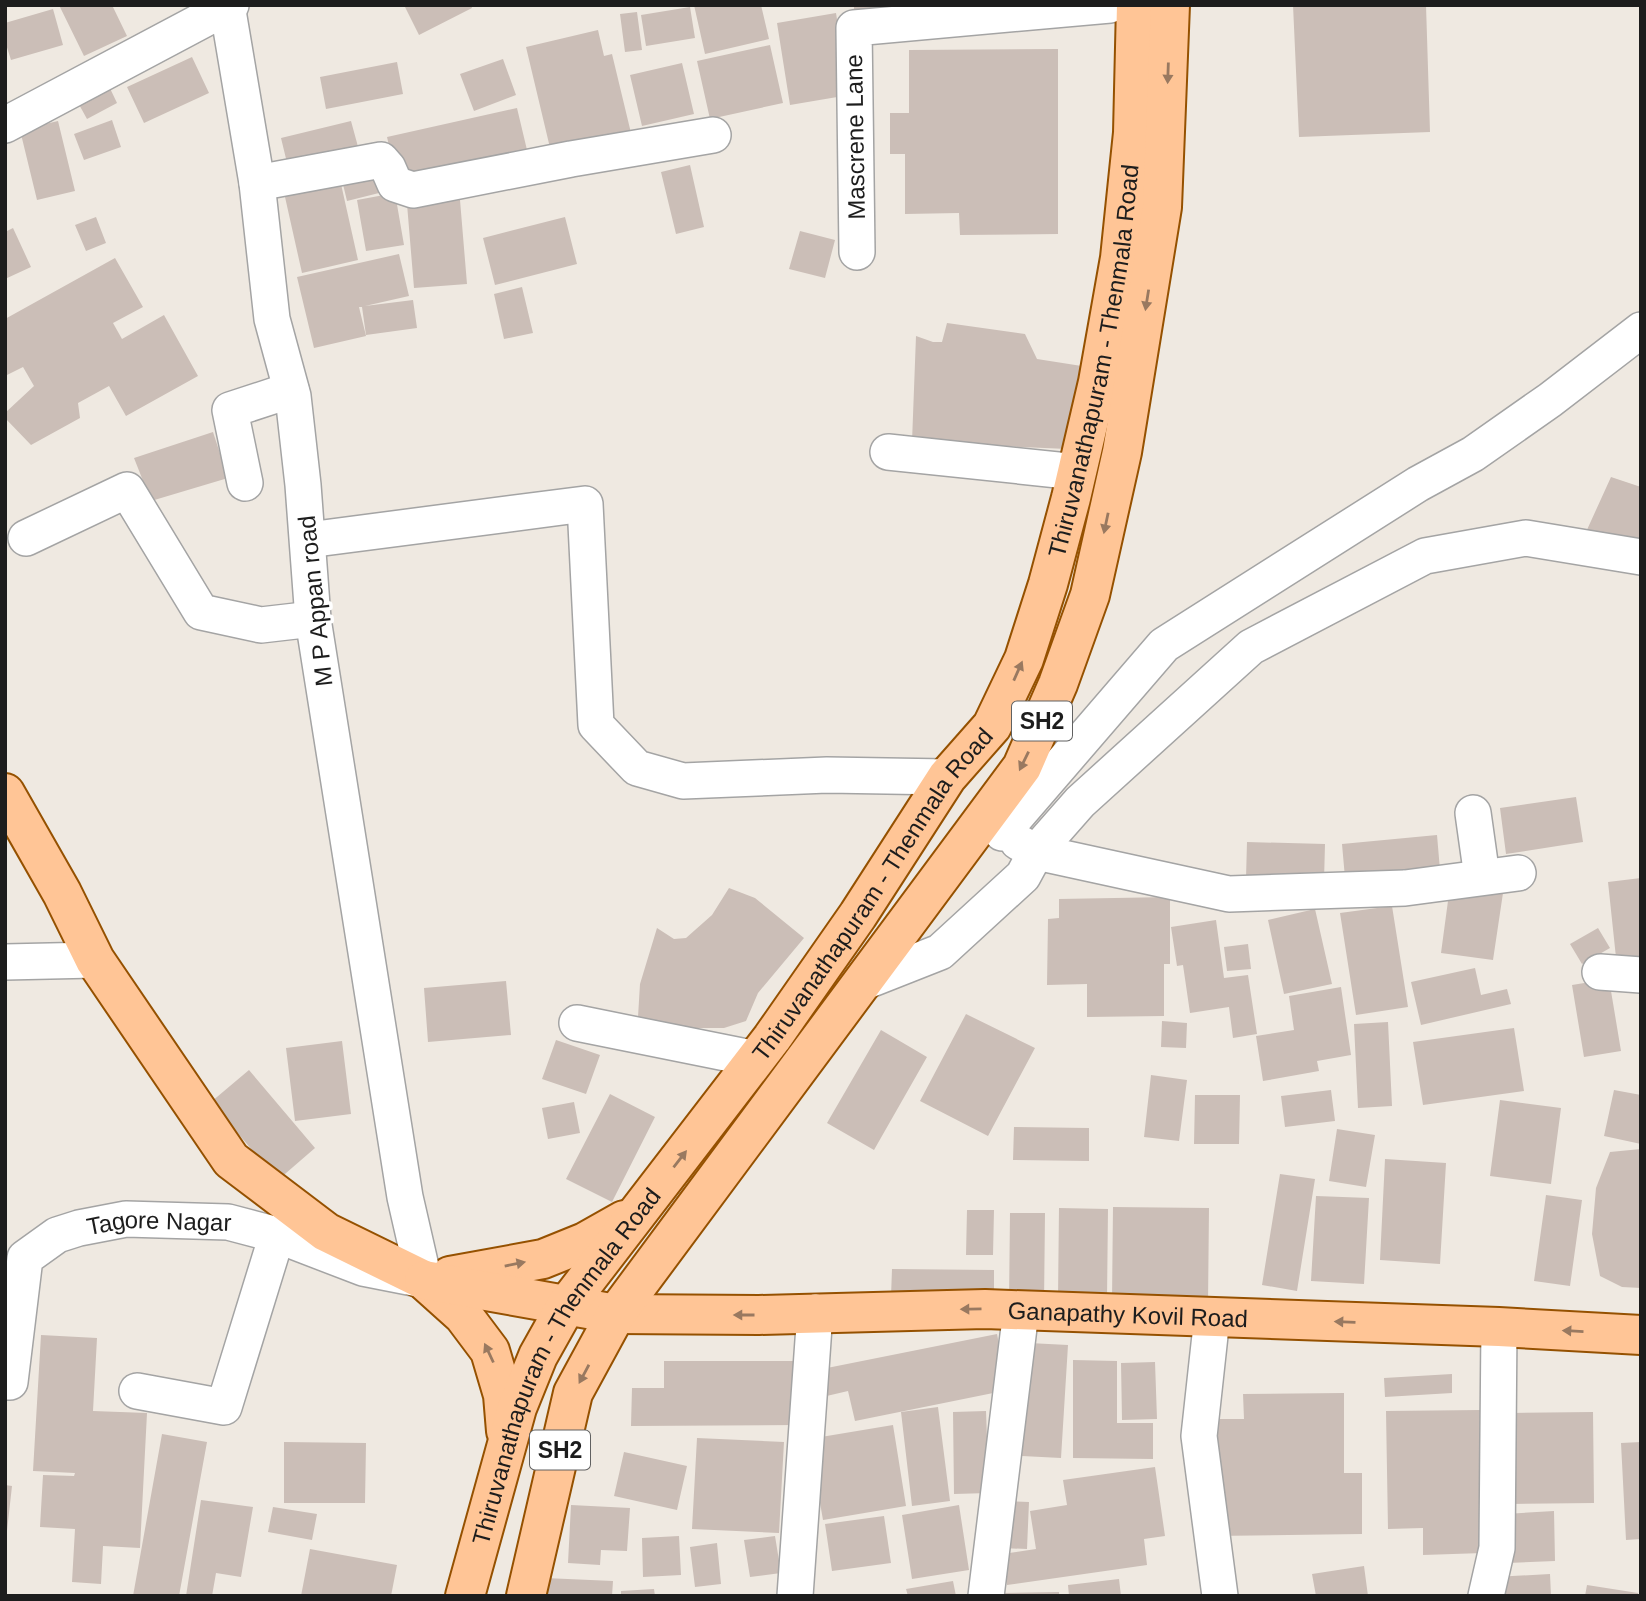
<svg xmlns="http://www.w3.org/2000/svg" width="1646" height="1601" viewBox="0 0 1646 1601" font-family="Helvetica,sans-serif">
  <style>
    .building { fill: #cbbeb7 }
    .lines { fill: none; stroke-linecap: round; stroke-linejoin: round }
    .minor-casing { stroke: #a4a4a4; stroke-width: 38 }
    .major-casing { stroke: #955100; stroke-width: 42 }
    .minor { stroke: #fff; stroke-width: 35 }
    .major { stroke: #ffc596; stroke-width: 38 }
    .oneway { fill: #997960 }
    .labels { text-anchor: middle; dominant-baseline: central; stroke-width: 7; stroke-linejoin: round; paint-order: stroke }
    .shield { fill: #fff; stroke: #616161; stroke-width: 2 }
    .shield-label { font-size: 23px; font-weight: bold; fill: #1d1d1d }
    .street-label { font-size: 24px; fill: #1d1d1d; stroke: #fff }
  </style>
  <rect width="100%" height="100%" fill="#efe9e1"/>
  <!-- building -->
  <path class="building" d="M 59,5 L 112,5 L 127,36 L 84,56 Z
    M 404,5 L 471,5 L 472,8 L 419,35 Z
    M 694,5 L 761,5 L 769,39 L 705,54 Z
    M 854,5 L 930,5 L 854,17 Z
    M 1293,5 L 1426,5 L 1430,132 L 1299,137 Z
    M 690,7 L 695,38 L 646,46 L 641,15 Z
    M 53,9 L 63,45 L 11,60 L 5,41 L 5,23 Z
    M 637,12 L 642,50 L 625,52 L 620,14 Z
    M 836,13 L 849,95 L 790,105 L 777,23 Z
    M 598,30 L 604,56 L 612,54 L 631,133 L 551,152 L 526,47 Z
    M 770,45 L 783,103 L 710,119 L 697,61 Z
    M 1058,49 L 1058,234 L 960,235 L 959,213 L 905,214 L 905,154 L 890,154 L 890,113 L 909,113 L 909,50 Z
    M 192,57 L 209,93 L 144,123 L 127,87 Z
    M 503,59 L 516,95 L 474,111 L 460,74 Z
    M 397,62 L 403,94 L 326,109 L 320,77 Z
    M 682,63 L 694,114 L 642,126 L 630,75 Z
    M 107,82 L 117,103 L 87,119 L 76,99 Z
    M 517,108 L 527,150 L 397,180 L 387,137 Z
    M 112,120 L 121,147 L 84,160 L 74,134 Z
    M 58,121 L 75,191 L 37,200 L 20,130 Z
    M 351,121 L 360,154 L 289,171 L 281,138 Z
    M 690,165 L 704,227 L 676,234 L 661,172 Z
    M 386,169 L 391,190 L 347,201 L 342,180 Z
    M 339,175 L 358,260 L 302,273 L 283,188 Z
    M 395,193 L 404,245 L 366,251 L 357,200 Z
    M 460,200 L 467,284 L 414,288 L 407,204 Z
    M 96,217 L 106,243 L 86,251 L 75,225 Z
    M 565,217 L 577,264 L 495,285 L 483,238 Z
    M 13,228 L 31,267 L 5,279 L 5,232 Z
    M 800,231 L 835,240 L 825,278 L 789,269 Z
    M 399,254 L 409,296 L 365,306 L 413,300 L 417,328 L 366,335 L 362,307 L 359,307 L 366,336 L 314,348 L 297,277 Z
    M 115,258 L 143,307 L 113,323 L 122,339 L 164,315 L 198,376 L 126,416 L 109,386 L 78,403 L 80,418 L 31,445 L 5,418 L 5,413 L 34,386 L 23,367 L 5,376 L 5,319 Z
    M 522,287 L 533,333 L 504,339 L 494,294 Z
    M 947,323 L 1025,334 L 1037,359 L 1088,367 L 1067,449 L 912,442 L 916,336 L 933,342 L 942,342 Z
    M 213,432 L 228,478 L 151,501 L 134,458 Z
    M 1611,477 L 1641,487 L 1641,548 L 1586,532 Z
    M 1576,797 L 1583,842 L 1506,854 L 1500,808 Z
    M 1437,835 L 1440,870 L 1345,878 L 1342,844 Z
    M 1247,842 L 1325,844 L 1324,881 L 1246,878 Z
    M 1641,878 L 1641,965 L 1617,967 L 1608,882 Z
    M 1450,886 L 1503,893 L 1493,960 L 1441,953 Z
    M 729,888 L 755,898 L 804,938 L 758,993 L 746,1021 L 724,1028 L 691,1028 L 638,1017 L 640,984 L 657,928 L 674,939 L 686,938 L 712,915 Z
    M 1170,897 L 1170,964 L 1164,964 L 1164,1016 L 1087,1017 L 1087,984 L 1047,985 L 1048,919 L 1059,918 L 1059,899 Z
    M 1392,906 L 1408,1007 L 1356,1015 L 1340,913 Z
    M 1315,909 L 1332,984 L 1284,994 L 1268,920 Z
    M 1216,920 L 1224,978 L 1248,975 L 1257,1034 L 1233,1038 L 1229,1007 L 1190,1013 L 1183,965 L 1177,966 L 1171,927 Z
    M 1598,928 L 1610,948 L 1582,964 L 1570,944 Z
    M 1248,944 L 1251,969 L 1227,971 L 1224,947 Z
    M 1475,968 L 1481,995 L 1507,989 L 1511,1004 L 1421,1025 L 1411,982 Z
    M 1609,979 L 1621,1051 L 1584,1057 L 1572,985 Z
    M 506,981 L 511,1035 L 428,1042 L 424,988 Z
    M 1341,987 L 1351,1055 L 1317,1061 L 1319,1071 L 1263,1081 L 1256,1036 L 1294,1030 L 1289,996 Z
    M 966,1014 L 1035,1048 L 988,1136 L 920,1101 Z
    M 1162,1021 L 1187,1023 L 1186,1048 L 1161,1047 Z
    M 1388,1022 L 1392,1106 L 1358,1108 L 1354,1024 Z
    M 1514,1028 L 1524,1091 L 1423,1105 L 1413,1042 Z
    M 881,1030 L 927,1057 L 874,1150 L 827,1123 Z
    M 556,1040 L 600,1055 L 586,1094 L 542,1079 Z
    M 342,1041 L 351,1114 L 295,1121 L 286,1048 Z
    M 249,1070 L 315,1148 L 278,1180 L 211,1102 Z
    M 1151,1075 L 1187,1080 L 1179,1141 L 1144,1137 Z
    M 1331,1090 L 1335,1121 L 1285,1127 L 1281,1096 Z
    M 1614,1090 L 1641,1095 L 1641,1144 L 1604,1136 Z
    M 610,1094 L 655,1117 L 612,1202 L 566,1179 Z
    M 1195,1095 L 1240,1095 L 1239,1144 L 1194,1144 Z
    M 1500,1100 L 1561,1108 L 1551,1184 L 1490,1176 Z
    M 574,1102 L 580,1133 L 548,1139 L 542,1108 Z
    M 1014,1127 L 1089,1128 L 1089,1161 L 1013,1160 Z
    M 1337,1129 L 1375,1135 L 1366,1187 L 1329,1181 Z
    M 1641,1149 L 1641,1288 L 1622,1287 L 1600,1276 L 1592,1234 L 1596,1188 L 1610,1152 Z
    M 1385,1159 L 1446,1163 L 1440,1264 L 1380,1260 Z
    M 1280,1174 L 1315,1179 L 1297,1291 L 1262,1285 Z
    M 1546,1195 L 1582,1200 L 1570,1286 L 1534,1281 Z
    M 1316,1196 L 1369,1198 L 1364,1284 L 1311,1281 Z
    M 1113,1207 L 1209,1208 L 1208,1304 L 1112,1301 Z
    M 1059,1208 L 1108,1209 L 1107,1299 L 1058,1298 Z
    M 967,1210 L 994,1210 L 993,1255 L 966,1255 Z
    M 1010,1213 L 1045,1213 L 1044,1304 L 1009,1304 Z
    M 892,1269 L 994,1270 L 994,1298 L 891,1297 Z
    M 997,1334 L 1008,1390 L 855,1421 L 848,1391 L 818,1398 L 812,1371 Z
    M 41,1335 L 97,1338 L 93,1411 L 147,1413 L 140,1548 L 103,1546 L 101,1584 L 72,1582 L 75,1529 L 40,1527 L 43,1475 L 74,1476 L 75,1473 L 33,1471 Z
    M 1029,1343 L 1068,1345 L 1061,1458 L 1022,1456 Z
    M 1073,1360 L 1117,1361 L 1117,1423 L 1153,1423 L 1153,1459 L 1073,1458 Z
    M 664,1361 L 797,1361 L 798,1425 L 631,1426 L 632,1388 L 664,1388 Z
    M 1155,1362 L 1157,1419 L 1122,1420 L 1121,1363 Z
    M 1452,1374 L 1452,1393 L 1385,1397 L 1384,1378 Z
    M 1344,1393 L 1344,1473 L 1362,1473 L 1362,1534 L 1213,1536 L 1212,1419 L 1244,1419 L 1243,1394 Z
    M 938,1407 L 950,1501 L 912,1506 L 901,1412 Z
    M 1481,1410 L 1483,1553 L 1423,1555 L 1423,1528 L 1388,1529 L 1386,1411 Z
    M 986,1411 L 989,1493 L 954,1494 L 953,1412 Z
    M 1593,1412 L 1594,1503 L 1510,1504 L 1510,1413 Z
    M 893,1425 L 906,1506 L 823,1520 L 809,1439 Z
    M 162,1434 L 207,1442 L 179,1596 L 133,1596 Z
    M 697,1438 L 784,1442 L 779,1533 L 692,1529 Z
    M 284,1442 L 366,1443 L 365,1503 L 284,1503 Z
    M 1641,1442 L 1641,1539 L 1626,1540 L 1621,1443 Z
    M 624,1452 L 687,1466 L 677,1510 L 614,1496 Z
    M 1155,1467 L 1165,1536 L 1144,1539 L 1147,1565 L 1007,1585 L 1002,1554 L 1036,1549 L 1030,1511 L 1067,1505 L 1063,1480 Z
    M 5,1485 L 12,1486 L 7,1531 L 5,1531 Z
    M 201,1500 L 253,1507 L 241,1577 L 216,1573 L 212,1596 L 186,1596 Z
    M 1003,1501 L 1029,1502 L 1027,1549 L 1001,1548 Z
    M 571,1505 L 630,1508 L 627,1551 L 601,1550 L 600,1565 L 568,1563 Z
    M 959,1505 L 969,1570 L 912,1579 L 902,1515 Z
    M 273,1507 L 317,1514 L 312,1540 L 268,1532 Z
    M 1554,1511 L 1555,1561 L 1507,1563 L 1505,1514 Z
    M 884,1516 L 891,1563 L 832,1571 L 825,1524 Z
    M 679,1536 L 681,1575 L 643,1577 L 642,1538 Z
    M 775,1536 L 781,1573 L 750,1577 L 744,1540 Z
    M 717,1543 L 721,1584 L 695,1587 L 690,1547 Z
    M 310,1549 L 397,1565 L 391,1596 L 301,1596 Z
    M 1364,1566 L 1368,1596 L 1316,1596 L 1312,1574 Z
    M 1550,1574 L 1551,1596 L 1495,1596 L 1494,1577 Z
    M 545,1578 L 613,1581 L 612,1596 L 544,1596 Z
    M 1119,1579 L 1121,1596 L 1069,1596 L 1068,1585 Z
    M 953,1581 L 956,1596 L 908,1596 L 906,1589 Z
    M 1587,1585 L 1638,1593 L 1638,1596 L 1585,1596 Z
    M 654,1589 L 655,1596 L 621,1596 L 621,1591 Z
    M 1059,1592 L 1059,1596 L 1000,1596 L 1000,1593 Z"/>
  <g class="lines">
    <defs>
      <g id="minor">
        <path d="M 5,125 L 231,5"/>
        <path d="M 257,183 L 381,160 L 388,168 L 395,184 L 413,190 L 571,159 L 713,135"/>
        <path d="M 857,252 L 854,28 L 1110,5"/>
        <path d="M 888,452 L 1077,472"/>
        <path d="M 245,483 L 230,410 L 291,390"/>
        <path d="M 26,538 L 127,490 L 201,612 L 261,625 L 313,619"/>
        <path d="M 308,540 L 585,504 L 596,725 L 637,768 L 683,781 L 827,775 L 947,777"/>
        <path d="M 1473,813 L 1482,877"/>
        <path d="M 1002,833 L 1164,645 L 1418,484 L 1473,454 L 1550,400 L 1641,330"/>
        <path d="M 1018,842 L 1036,852 L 1229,894 L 1405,888 L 1518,873"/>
        <path d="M 5,962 L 95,960"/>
        <path d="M 1600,972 L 1641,975"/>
        <path d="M 864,982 L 940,952 L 1023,876 L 1036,852 L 1080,802 L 1251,647 L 1425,556 L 1526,538 L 1641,557"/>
        <path d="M 577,1023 L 756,1059"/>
        <path d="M 1212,1317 L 1199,1436 L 1220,1596"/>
        <path id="s1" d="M 5,1382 L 10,1382 L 25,1258 L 57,1235 L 79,1228 L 126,1219 L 228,1222 L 277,1235 L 363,1268 L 424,1280 L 405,1197 L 313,619 L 303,485 L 293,396 L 272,319 L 257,183 L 227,5"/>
        <path d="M 137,1391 L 224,1407 L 277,1235"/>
        <path d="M 795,1596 L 815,1312"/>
        <path d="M 986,1596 L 1021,1311"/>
        <path d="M 1486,1596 L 1497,1548 L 1499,1327"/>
      </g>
      <g id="major">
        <path d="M 5,793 L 62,893 L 95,960 L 231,1160 L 326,1232 L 424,1280 L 463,1315 L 490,1351 L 503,1395 L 506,1431"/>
        <path d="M 450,1276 L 543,1259 L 585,1242 L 624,1220"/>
        <path id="s2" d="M 424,1280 L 616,1314 L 759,1315 L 985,1309 L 1499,1327 L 1641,1335"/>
        <path id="s3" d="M 465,1596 L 517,1408 L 538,1356 L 566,1306 L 772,1038 L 858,915 L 947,777 L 992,726 L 1024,659 L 1048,584 L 1071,498 L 1098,382 L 1120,258 L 1133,133 L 1136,5"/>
        <path d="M 526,1596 L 573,1393 L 616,1314 L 1022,767 L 1058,684 L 1090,595 L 1122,452 L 1162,207 L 1170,5"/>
      </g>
    </defs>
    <!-- minor casing -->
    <use href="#minor" class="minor-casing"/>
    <!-- major casing -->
    <use href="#major" class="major-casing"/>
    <!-- minor -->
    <use href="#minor" class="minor"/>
    <!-- major -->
    <use href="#major" class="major"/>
  </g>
  <!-- one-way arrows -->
  <defs><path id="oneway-solid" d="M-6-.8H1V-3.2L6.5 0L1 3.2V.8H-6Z" transform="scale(1.75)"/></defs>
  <g class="oneway">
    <use href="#oneway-solid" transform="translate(1168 73) rotate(92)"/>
    <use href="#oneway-solid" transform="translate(1147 300) rotate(99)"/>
    <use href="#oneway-solid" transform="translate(1106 523) rotate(102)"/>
    <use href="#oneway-solid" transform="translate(1018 671) rotate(-66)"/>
    <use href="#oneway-solid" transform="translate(1024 761) rotate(116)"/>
    <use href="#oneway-solid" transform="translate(680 1159) rotate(-52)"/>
    <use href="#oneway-solid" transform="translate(515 1264) rotate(-11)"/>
    <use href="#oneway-solid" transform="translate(971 1309) rotate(179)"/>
    <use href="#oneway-solid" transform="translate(744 1315) rotate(-180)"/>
    <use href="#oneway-solid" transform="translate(1345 1322) rotate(-178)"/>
    <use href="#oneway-solid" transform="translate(1573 1331) rotate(-177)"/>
    <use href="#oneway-solid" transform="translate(489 1353) rotate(-115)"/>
    <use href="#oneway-solid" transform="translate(584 1374) rotate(118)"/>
  </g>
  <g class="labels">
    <!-- shield labels -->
    <g class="shield">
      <rect x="1012" y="701.5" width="60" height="39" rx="5"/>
      <rect x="530" y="1430.5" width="60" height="39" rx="5"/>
    </g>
    <g class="shield-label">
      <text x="1042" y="721">SH2</text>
      <text x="560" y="1450">SH2</text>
    </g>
    <!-- street labels -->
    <g class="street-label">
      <text transform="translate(855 137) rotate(-91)">Mascrene Lane</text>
      <text stroke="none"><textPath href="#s3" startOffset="1410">Thiruvanathapuram - Thenmala Road</textPath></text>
      <text transform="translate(315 601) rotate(-96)">M P Appan road</text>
      <text stroke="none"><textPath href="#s3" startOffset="822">Thiruvanathapuram - Thenmala Road</textPath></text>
      <text stroke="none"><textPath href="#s1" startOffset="273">Tagore Nagar</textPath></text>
      <text stroke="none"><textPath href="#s2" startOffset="707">Ganapathy Kovil Road</textPath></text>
      <text stroke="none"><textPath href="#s3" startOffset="254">Thiruvanathapuram - Thenmala Road</textPath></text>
    </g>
  </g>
  <!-- border -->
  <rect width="1646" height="1601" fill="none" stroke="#1d1d1d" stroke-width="14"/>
</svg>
